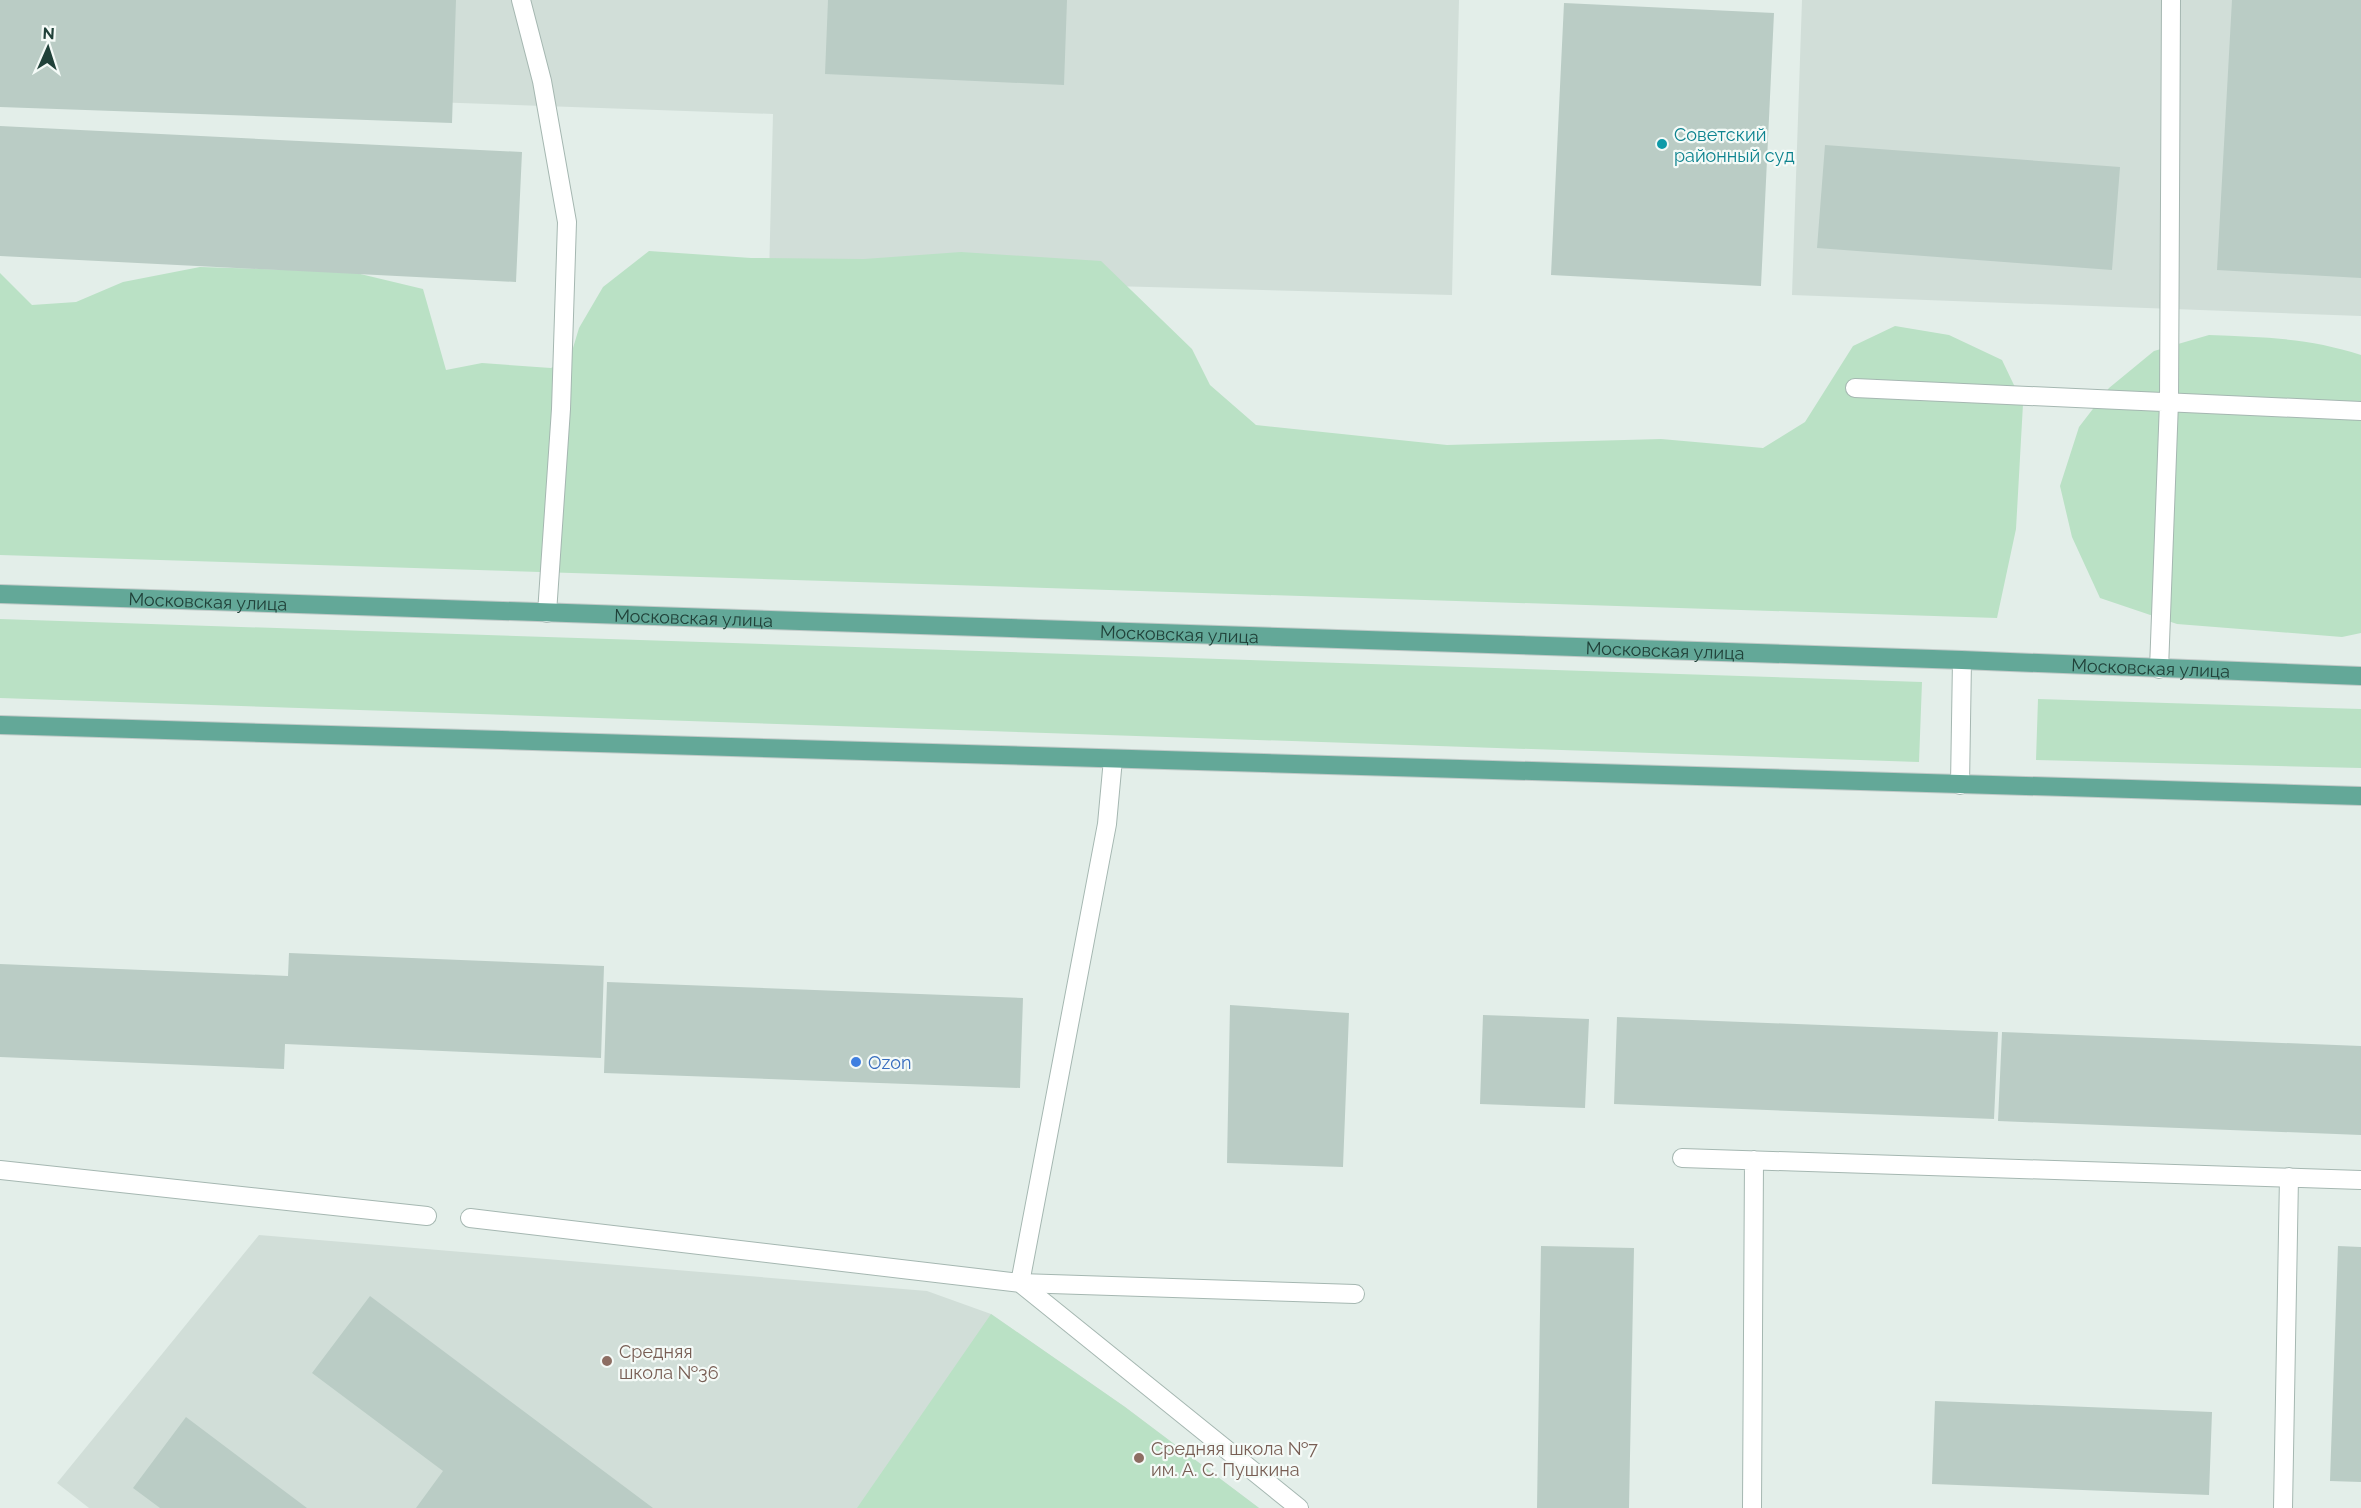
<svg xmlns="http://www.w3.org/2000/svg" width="2361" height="1508" viewBox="0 0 2361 1508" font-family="Raleway,sans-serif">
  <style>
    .built { fill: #d1ded8 }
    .green { fill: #bae1c5 }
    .building { fill: #baccc5 }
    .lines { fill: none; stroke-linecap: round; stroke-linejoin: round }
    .service-casing { stroke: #a5b7b1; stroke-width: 20 }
    .minor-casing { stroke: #a5b7b1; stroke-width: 20 }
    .primary-casing { stroke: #c1cac8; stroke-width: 20 }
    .service { stroke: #fff; stroke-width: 18 }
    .minor { stroke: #fff; stroke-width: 18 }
    .primary { stroke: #63a898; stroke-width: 18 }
    .culture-dot { fill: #0f9aa8; stroke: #f4faf7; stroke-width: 2 }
    .shop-dot { fill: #3f7fe0; stroke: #f4faf7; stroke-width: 2 }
    .education-dot { fill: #8d6e63; stroke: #f4faf7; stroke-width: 2 }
    .labels { text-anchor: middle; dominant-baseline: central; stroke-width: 4.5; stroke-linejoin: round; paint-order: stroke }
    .culture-label { font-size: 18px; fill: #0d838f; stroke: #f4faf7; text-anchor: start }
    .street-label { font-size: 18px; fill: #204139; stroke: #f4faf7 }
    .shop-label { font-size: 18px; fill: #366cbe; stroke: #f4faf7; text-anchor: start }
    .education-label { font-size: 18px; fill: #785e54; stroke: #f4faf7; text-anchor: start }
  </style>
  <rect width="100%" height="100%" fill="#e3eee9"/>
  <!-- built -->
  <path class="built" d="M 0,0 L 1459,0 L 1452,295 L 769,277 L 773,114 L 0,87 Z
    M 1802,0 L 2361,0 L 2361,316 L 1792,295 Z
    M 259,1235 L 927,1291 L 991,1314 L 1125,1407 L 1259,1508 L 89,1508 L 57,1483 Z"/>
  <!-- green -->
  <path class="green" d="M 649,251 L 751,258 L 864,259 L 961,252 L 1101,261 L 1192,349 L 1210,385 L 1256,425 L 1447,445 L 1661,439 L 1763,448 L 1805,422 L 1853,346 L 1895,326 L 1949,335 L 2002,360 L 2023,404 L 2016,529 L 1997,618 L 0,555 L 0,273 L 32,305 L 76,302 L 123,282 L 200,267 L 352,272 L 423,289 L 446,370 L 482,363 L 551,368 L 570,358 L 579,328 L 603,287 Z
    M 2209,335 C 2262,337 2310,338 2361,355 L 2361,633 L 2342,637 L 2177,624 L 2100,598 L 2072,537 L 2060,486 L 2079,427 L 2109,388 L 2154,351 Z
    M 0,619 L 1922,682 L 1919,762 L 0,698 Z
    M 2038,699 L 2361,709 L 2361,768 L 2036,760 Z
    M 991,1314 L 1125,1407 L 1259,1508 L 857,1508 Z"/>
  <!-- building -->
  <path class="building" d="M 0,0 L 456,0 L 452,123 L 0,107 Z
    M 828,0 L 1067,0 L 1064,85 L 825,74 Z
    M 2232,0 L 2361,0 L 2361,278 L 2217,270 Z
    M 1564,3 L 1774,13 L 1761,286 L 1551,275 Z
    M 0,126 L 522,152 L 516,282 L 0,256 Z
    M 1825,145 L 2120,167 L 2112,270 L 1817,248 Z
    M 289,953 L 604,966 L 601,1058 L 285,1044 L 284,1069 L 0,1057 L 0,964 L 288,976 Z
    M 607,982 L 1023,998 L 1020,1088 L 604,1073 Z
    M 1230,1005 L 1349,1013 L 1343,1167 L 1227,1163 Z
    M 1483,1015 L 1589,1019 L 1585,1108 L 1480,1104 Z
    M 1617,1017 L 1998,1032 L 1994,1119 L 1614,1104 Z
    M 2002,1032 L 2361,1046 L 2361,1135 L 1998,1121 Z
    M 1541,1246 L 1634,1248 L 1629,1508 L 1537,1508 Z
    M 2338,1246 L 2361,1247 L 2361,1482 L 2330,1481 Z
    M 370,1296 L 653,1508 L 416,1508 L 443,1471 L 312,1373 Z
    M 1935,1401 L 2212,1412 L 2209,1495 L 1932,1484 Z
    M 186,1417 L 307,1508 L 160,1508 L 133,1488 Z"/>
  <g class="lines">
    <defs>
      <path id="service" d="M 521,0 L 542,81 L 567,222 L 561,409 L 547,613
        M 1855,388 L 2361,411
        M 2159,669 L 2169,402 L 2171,0
        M 1960,785 L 1962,660
        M 1682,1158 L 2361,1180
        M 0,1170 L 427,1216
        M 1020,1283 L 1355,1294
        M 1752,1508 L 1754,1160
        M 2283,1508 L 2289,1177"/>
      <path id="minor" d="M 470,1218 L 1020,1283 L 1107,824 L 1113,759
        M 1020,1283 L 1299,1508"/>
      <g id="primary">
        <path id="s1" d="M 0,594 L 1962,660 L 2361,676"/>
        <path d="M 0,725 L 2361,796"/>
      </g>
    </defs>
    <!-- service casing -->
    <use href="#service" class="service-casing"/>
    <!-- minor casing -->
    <use href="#minor" class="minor-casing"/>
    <!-- primary casing -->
    <use href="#primary" class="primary-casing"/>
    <!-- service -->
    <use href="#service" class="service"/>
    <!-- minor -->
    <use href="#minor" class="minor"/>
    <!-- primary -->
    <use href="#primary" class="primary"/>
  </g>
  <!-- markers -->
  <circle class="culture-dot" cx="1662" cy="144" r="6"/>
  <circle class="shop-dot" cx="856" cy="1062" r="6"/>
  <g class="education-dot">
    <circle cx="607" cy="1361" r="6"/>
    <circle cx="1139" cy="1458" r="6"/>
  </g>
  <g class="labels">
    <!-- culture labels -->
    <g class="culture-label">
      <text x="1674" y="134">Советский<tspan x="1674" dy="21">районный суд</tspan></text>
    </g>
    <!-- street labels -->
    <g class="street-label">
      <text stroke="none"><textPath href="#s1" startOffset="208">Московская улица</textPath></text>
      <text stroke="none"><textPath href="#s1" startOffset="694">Московская улица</textPath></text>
      <text stroke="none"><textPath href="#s1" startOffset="1180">Московская улица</textPath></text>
      <text stroke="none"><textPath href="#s1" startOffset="1666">Московская улица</textPath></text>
      <text stroke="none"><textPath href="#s1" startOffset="2152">Московская улица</textPath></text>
    </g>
    <!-- shop labels -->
    <g class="shop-label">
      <text x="868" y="1062">Ozon</text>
    </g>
    <!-- education labels -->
    <g class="education-label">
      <text x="619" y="1351">Средняя<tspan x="619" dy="21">школа №36</tspan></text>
      <text x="1151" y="1448">Средняя школа №7<tspan x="1151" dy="21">им. А. С. Пушкина</tspan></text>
    </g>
  </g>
  <!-- north arrow -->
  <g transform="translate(48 48) rotate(3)" stroke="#f4faf7" stroke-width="4.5" paint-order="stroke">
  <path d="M0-4.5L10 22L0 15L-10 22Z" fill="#204139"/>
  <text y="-9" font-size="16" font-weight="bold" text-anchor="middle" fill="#204139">N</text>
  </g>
</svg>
